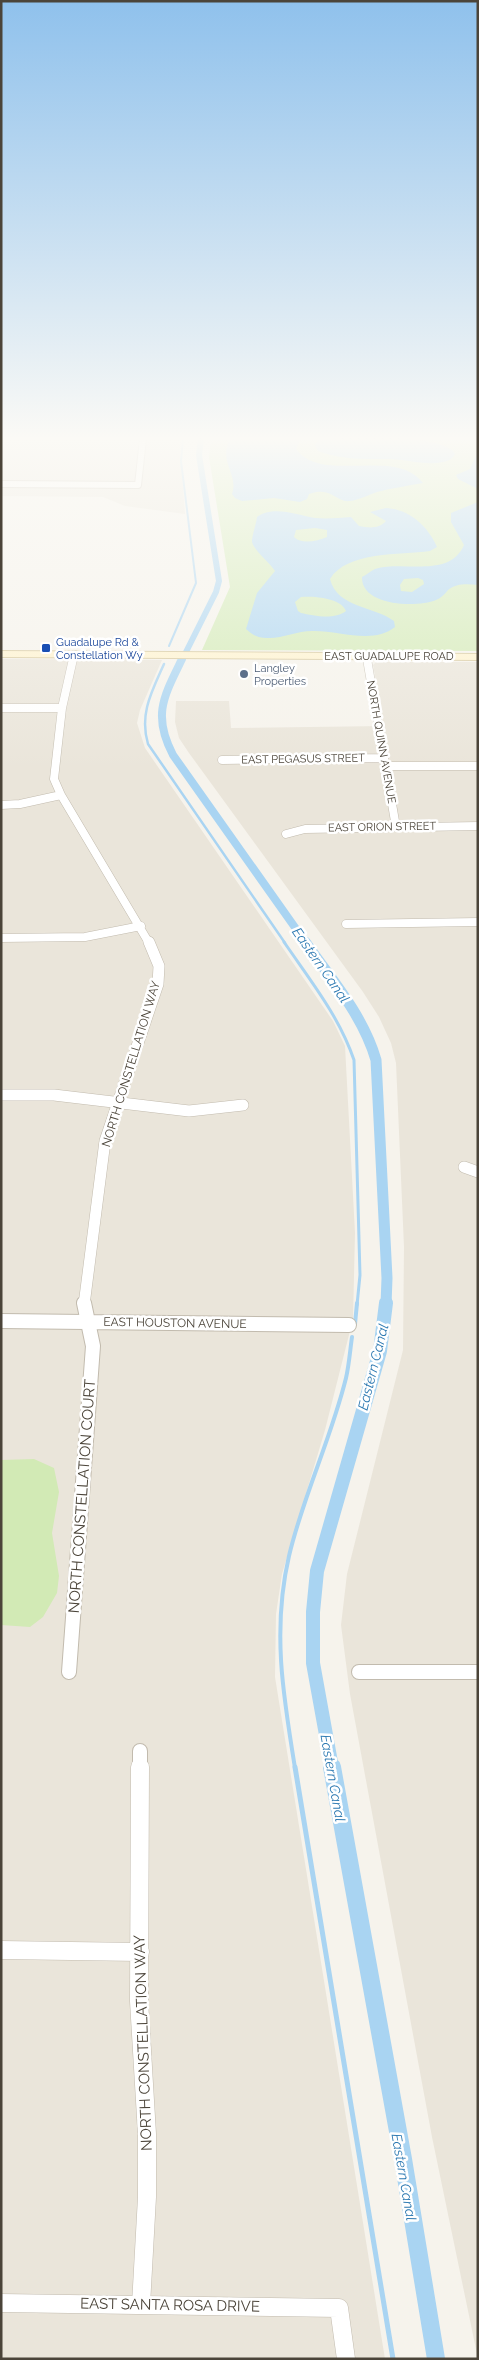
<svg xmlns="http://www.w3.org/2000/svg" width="479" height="2360" viewBox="0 0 479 2360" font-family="Raleway,sans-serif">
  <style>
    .residential { fill: #eae5da }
    .green { fill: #d2eab5 }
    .water { fill: #a9d4f2; fill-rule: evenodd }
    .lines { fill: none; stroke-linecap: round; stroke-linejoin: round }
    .stream-far4 { stroke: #a9d4f2; stroke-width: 2 }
    .stream-far3 { stroke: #a9d4f2; stroke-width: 2.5 }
    .stream-far2 { stroke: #a9d4f2; stroke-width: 3 }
    .stream-far1 { stroke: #a9d4f2; stroke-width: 4 }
    .stream { stroke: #a9d4f2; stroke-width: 5 }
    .canal-far4 { stroke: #a9d4f2; stroke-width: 6 }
    .canal-far3 { stroke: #a9d4f2; stroke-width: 8 }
    .canal-far2 { stroke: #a9d4f2; stroke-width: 11 }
    .canal-far1 { stroke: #a9d4f2; stroke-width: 14 }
    .canal { stroke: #a9d4f2; stroke-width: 18 }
    .minor-far4-casing { stroke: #c2bbae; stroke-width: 8 }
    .minor-far3-casing { stroke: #c2bbae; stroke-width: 9 }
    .minor-far2-casing { stroke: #c2bbae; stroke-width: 12 }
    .minor-far1-casing { stroke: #c2bbae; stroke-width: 16 }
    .minor-casing { stroke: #c2bbae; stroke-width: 19 }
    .secondary-casing { stroke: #d6c79b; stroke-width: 2 }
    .minor-far4 { stroke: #fff; stroke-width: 6 }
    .minor-far3 { stroke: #fff; stroke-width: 8 }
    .minor-far2 { stroke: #fff; stroke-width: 11 }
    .minor-far1 { stroke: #fff; stroke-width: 14 }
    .minor { stroke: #fff; stroke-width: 18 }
    .secondary { fill: #fff3cd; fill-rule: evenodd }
    .transit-dot { fill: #1a4fb4; stroke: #fff; stroke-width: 2 }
    .service-dot { fill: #5c6f8a; stroke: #fff; stroke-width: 2 }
    .labels { text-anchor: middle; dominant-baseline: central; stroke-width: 5; stroke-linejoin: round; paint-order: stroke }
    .far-transit-label { font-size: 11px; fill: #164399; stroke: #fff; text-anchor: start }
    .far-street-label { font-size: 11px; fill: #4b4439; stroke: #fff }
    .far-service-label { font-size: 11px; fill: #4e5e75; stroke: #fff; text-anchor: start }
    .street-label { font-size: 12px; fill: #4b4439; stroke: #fff }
    .water-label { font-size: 14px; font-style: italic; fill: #2e7ab2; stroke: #fff }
    .near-street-label { font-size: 15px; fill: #4b4439; stroke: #fff }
  </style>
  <rect width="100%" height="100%" fill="#f6f3ec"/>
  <!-- residential -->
  <path class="residential" d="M 1,439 L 182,439 L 180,447 L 185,514 L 125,506 L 103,497 L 1,496 Z
    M 1,659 L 162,660 L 140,710 L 137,723 L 145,748 L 333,1021 L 345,1046 L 355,1233 L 353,1319 L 325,1430 L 282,1574 L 276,1614 L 275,1677 L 385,2359 L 1,2359 Z
    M 384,662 L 478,662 L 478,2359 L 432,2137 L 350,1694 L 341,1625 L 347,1574 L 403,1350 L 404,1247 L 396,1063 L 391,1043 L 379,1017 L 363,992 L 189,753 L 179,738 L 175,722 L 176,701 L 229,701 L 231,728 L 384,726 L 373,665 L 376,662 Z"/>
  <!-- green -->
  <path class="green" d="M 211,439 L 478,439 L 478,651 L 202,650 L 230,587 L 209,457 Z
    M 34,1459 L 54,1468 L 59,1492 L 52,1533 L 59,1576 L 57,1593 L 43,1617 L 30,1627 L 1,1625 L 1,1460 Z"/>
  <!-- water -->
  <path class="water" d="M 230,439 L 301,439 L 296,449 C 323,485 395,446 423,483 C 407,486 392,488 377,492 C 368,495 359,500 350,501 C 335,503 333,486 309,494 L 307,499 L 300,502 L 274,498 L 242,501 L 235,498 L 232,494 C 239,474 218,463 230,439 Z
    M 320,439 C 345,439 444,432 455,454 C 452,459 449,461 443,462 C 425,466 406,459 388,459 C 363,459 342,460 318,451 L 315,445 Z
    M 478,451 L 478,489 L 458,479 L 456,475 L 470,469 Z
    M 478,502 L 478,585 C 468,584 456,583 448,590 C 445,594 441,598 436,600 C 416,608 361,606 362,577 C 366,575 371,571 375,569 C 404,560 449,579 464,545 L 451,522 L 451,513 ZM 418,578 L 423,580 L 424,584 L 412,592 L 401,591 L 400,585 L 404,579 Z
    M 386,508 C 409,509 428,526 437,547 L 430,551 C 400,555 347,551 330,579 C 337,608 374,606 394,621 L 395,627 C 373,645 338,630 312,631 C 297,631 281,639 267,638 C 257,638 253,635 246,629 L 257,593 L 275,571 C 270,563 251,548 252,540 C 253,532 256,525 257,517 C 273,505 298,515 315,518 C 327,519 339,518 351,517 L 359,526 C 369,528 379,529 386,521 L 370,512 ZM 315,528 L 327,530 L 327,537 C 317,541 302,545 294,537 L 296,530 ZM 301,597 C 314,596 341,598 346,611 C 335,620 314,616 301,613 L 298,611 L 295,602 Z"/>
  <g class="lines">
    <!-- stream-far4 -->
    <path class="stream-far4" d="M 169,646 L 196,583 L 181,461 L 183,439"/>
    <!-- stream-far3 -->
    <path class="stream-far3" d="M 164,664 C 152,691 139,714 148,744 L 285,943"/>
    <!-- stream-far2 -->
    <path class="stream-far2" d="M 284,942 C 310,980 339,1016 354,1060 L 360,1275 L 357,1305"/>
    <!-- stream-far1 -->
    <path class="stream-far1" d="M 355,1324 L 357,1303
      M 295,1768 C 283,1695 272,1629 289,1556 C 303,1496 331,1439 346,1378 C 349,1365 350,1351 352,1337"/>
    <!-- stream -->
    <path class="stream" d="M 295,1767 L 393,2359"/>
    <!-- canal-far4 -->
    <path class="canal-far4" d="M 182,660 L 216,592 L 219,581 L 199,455 L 201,439"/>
    <!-- canal-far3 -->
    <path class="canal-far3" d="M 182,659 C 164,696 152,715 173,755 L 306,943"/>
    <!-- canal-far2 -->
    <path class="canal-far2" d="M 305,942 C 331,979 363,1015 376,1060 L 387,1278 L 386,1305"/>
    <!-- canal-far1 -->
    <path class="canal-far1" d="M 332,1768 L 313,1663 L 313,1612 L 317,1571 L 380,1351 L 386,1303"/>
    <!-- canal -->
    <path class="canal" d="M 332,1767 L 403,2159 L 436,2359"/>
    <defs>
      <path id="minor-far4" d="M 1,484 L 138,485 L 143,439
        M 366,656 L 367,660
        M 73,660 L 74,654"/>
      <path id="minor-far3" d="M 73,659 L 62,708 L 54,779 L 61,795 L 149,943
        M 367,659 L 396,827
        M 1,708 L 62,708
        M 222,760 L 384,758
        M 386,766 L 478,766
        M 1,805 L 20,804 L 61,795
        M 286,834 L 305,829 L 478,826
        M 346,924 L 478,922
        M 1,938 L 85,937 L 141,926"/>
      <path id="minor-far2" d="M 1,1095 L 54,1095 L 189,1111 L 243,1105
        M 464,1167 L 478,1172
        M 84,1305 L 105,1141 L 158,984 L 159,966 L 149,942"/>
      <path id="minor-far1" d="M 1,1321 L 349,1325
        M 69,1672 L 93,1346 L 84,1303
        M 359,1672 L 478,1672
        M 140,1768 L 140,1751"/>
      <path id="minor" d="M 140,1767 L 139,2001 L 147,2134 L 147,2197 L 141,2305
        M 1,1950 L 140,1952
        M 1,2303 L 339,2308 L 346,2359"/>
      <path id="secondary" d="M 1,651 L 478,654 L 478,660 L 1,657 Z"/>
    </defs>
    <!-- minor-far4 casing -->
    <use href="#minor-far4" class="minor-far4-casing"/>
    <!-- minor-far3 casing -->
    <use href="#minor-far3" class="minor-far3-casing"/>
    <!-- minor-far2 casing -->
    <use href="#minor-far2" class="minor-far2-casing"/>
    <!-- minor-far1 casing -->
    <use href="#minor-far1" class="minor-far1-casing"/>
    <!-- minor casing -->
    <use href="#minor" class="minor-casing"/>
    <!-- secondary casing -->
    <use href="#secondary" class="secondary-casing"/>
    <!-- minor-far4 -->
    <use href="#minor-far4" class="minor-far4"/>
    <!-- minor-far3 -->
    <use href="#minor-far3" class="minor-far3"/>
    <!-- minor-far2 -->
    <use href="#minor-far2" class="minor-far2"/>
    <!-- minor-far1 -->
    <use href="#minor-far1" class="minor-far1"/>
    <!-- minor -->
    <use href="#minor" class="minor"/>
    <!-- secondary -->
    <use href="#secondary" class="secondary"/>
  </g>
  <!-- sky -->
  <linearGradient id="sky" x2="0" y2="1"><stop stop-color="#8fc1ec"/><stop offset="0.57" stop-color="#fbfaf6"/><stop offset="1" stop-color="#fbfaf6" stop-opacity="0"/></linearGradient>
  <rect width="479" height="769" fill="url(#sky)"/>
  <!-- markers -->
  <rect class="transit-dot" x="41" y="643" width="10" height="10" rx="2.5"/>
  <circle class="service-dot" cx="244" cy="674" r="5"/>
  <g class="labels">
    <!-- far-transit labels -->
    <g class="far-transit-label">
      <text x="56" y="642">Guadalupe Rd &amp;<tspan x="56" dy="13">Constellation Wy</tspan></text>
    </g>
    <!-- far-street labels -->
    <g class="far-street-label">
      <text x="389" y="656">EAST GUADALUPE ROAD</text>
      <text transform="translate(381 742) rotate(80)">NORTH QUINN AVENUE</text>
      <text transform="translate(303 759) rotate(-1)">EAST PEGASUS STREET</text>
      <text transform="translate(382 827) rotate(-1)">EAST ORION STREET</text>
    </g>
    <!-- far-service labels -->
    <g class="far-service-label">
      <text x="254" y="668">Langley<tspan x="254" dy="13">Properties</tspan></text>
    </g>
    <!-- street labels -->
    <g class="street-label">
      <text transform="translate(131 1064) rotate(-73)">NORTH CONSTELLATION WAY</text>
      <text transform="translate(175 1323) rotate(1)">EAST HOUSTON AVENUE</text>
    </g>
    <!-- water labels -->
    <g class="water-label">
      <text transform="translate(321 965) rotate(55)">Eastern Canal</text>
      <text transform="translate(373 1367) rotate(-76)">Eastern Canal</text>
      <text transform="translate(333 1778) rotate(80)">Eastern Canal</text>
      <text transform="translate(404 2177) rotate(80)">Eastern Canal</text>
    </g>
    <!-- near-street labels -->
    <g class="near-street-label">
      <text transform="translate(82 1496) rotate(-86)">NORTH CONSTELLATION COURT</text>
      <text transform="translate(143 2043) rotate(-92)">NORTH CONSTELLATION WAY</text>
      <text transform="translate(170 2305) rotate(1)">EAST SANTA ROSA DRIVE</text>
    </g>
  </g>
  <!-- border -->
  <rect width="479" height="2360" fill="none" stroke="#4b4439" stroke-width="5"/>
</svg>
